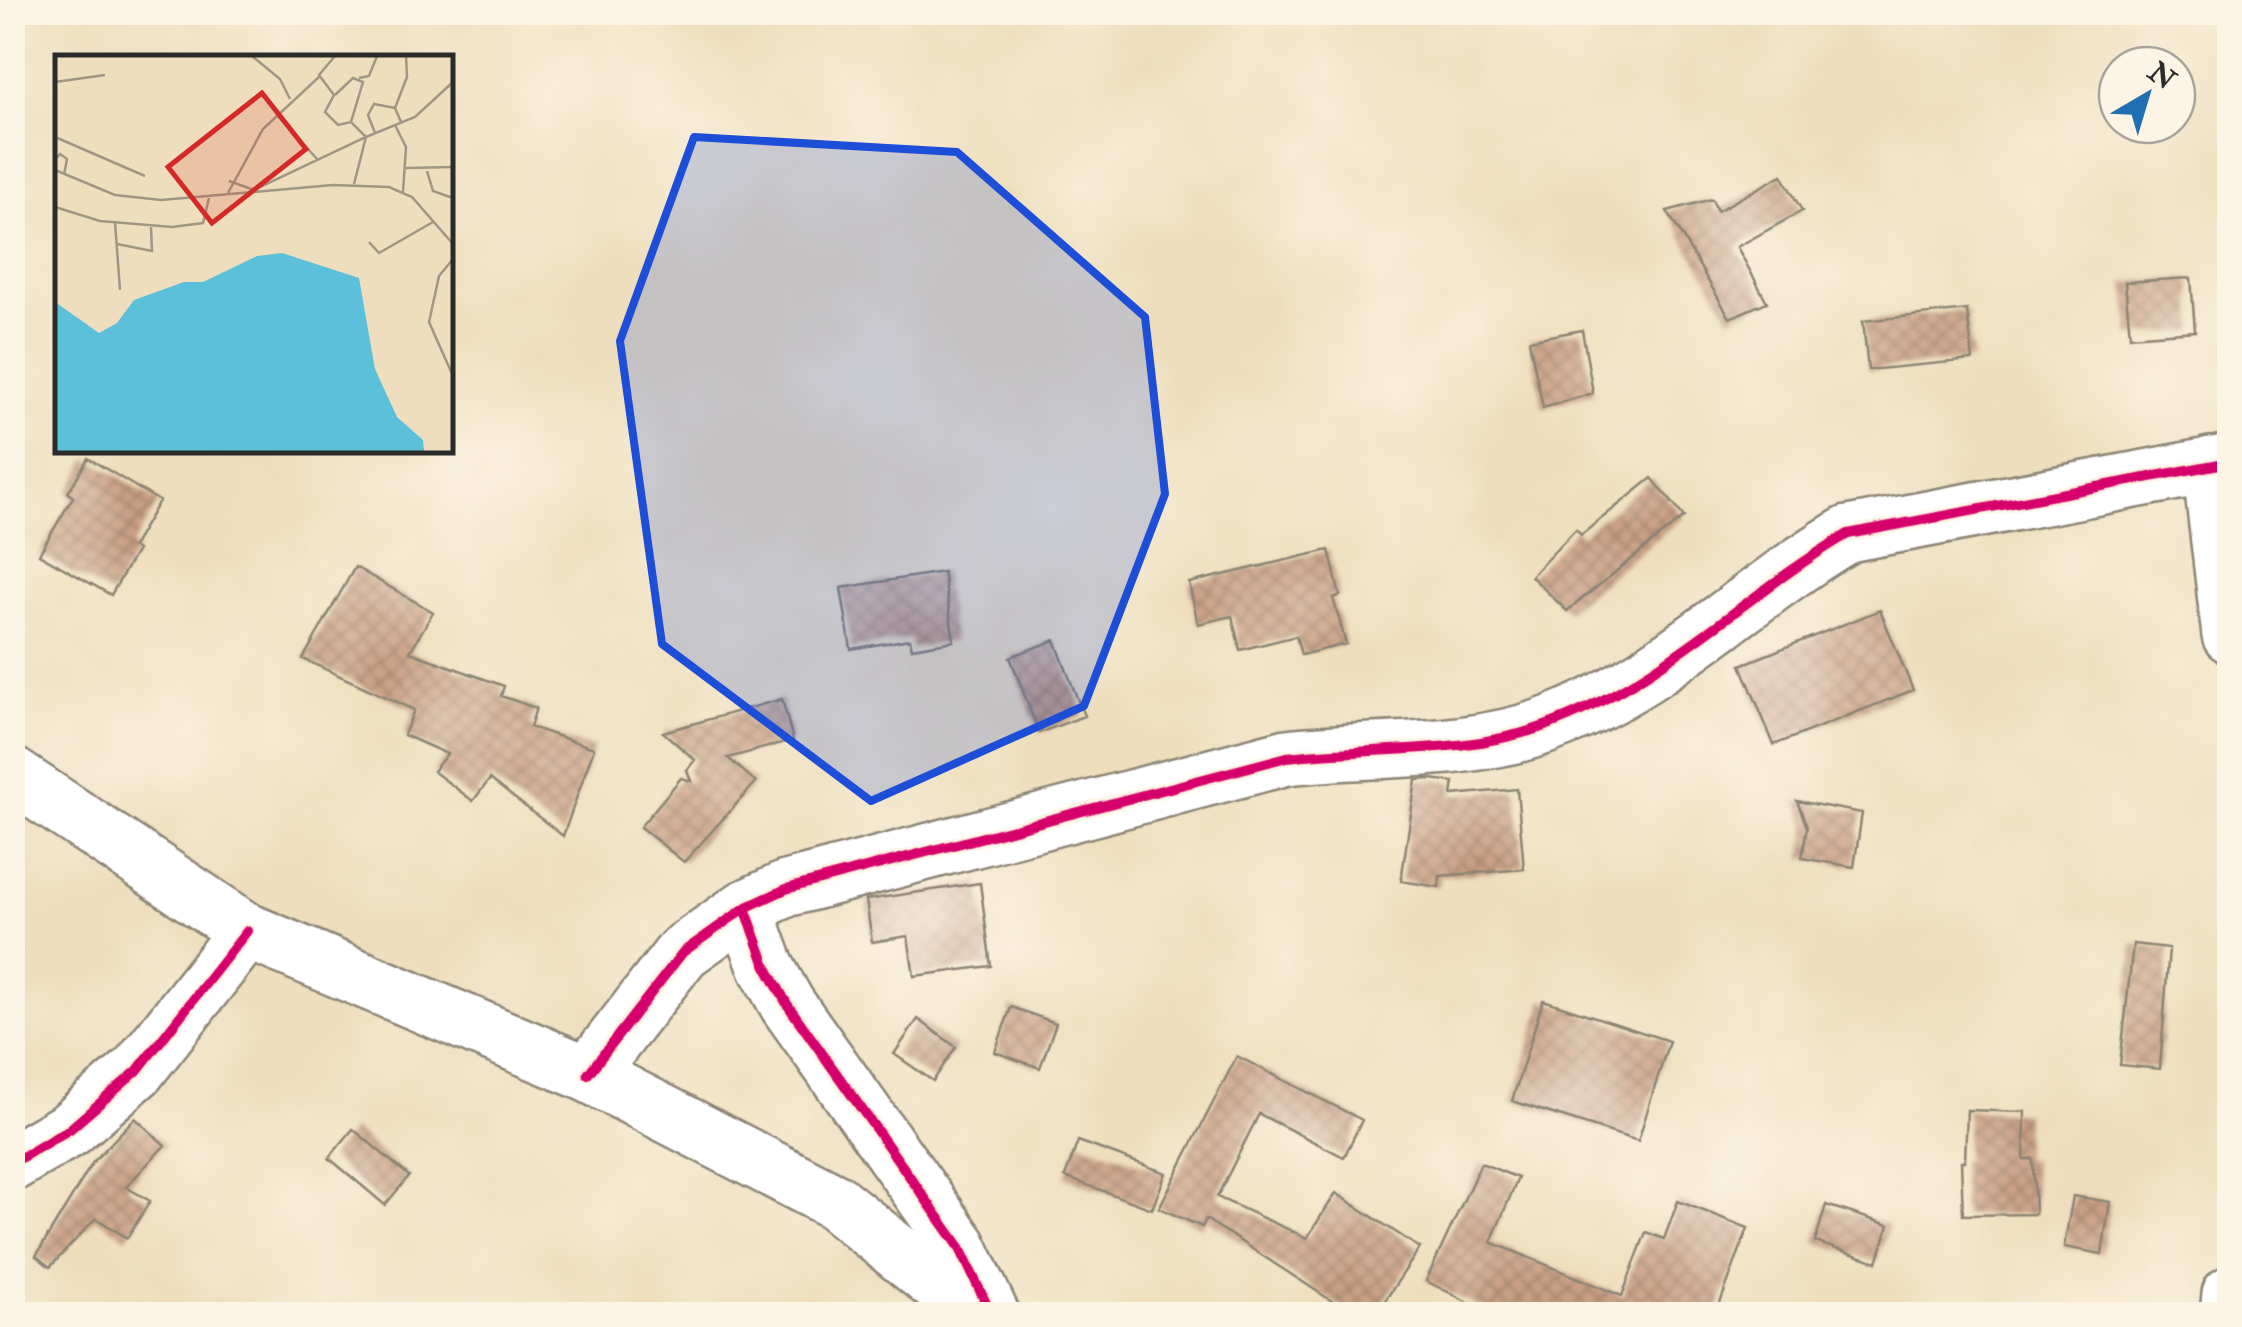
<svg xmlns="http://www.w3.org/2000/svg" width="2242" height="1327" viewBox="0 0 2242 1327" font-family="'IM FELL Double Pica',serif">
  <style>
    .building { fill: url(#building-cross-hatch) }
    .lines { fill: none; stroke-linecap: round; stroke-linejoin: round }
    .minor-casing { stroke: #8c8474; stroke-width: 60 }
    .secondary-casing { stroke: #8c8474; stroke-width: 60 }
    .minor { stroke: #fff; stroke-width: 55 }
    .secondary { stroke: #fff; stroke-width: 55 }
    .cycleway-casing { stroke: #fcf5e5; stroke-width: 16 }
    .cycleway { stroke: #d6006c; stroke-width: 10 }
    .marked { fill: #1d4ed8; fill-opacity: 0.2; stroke: #1d4ed8; stroke-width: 8; stroke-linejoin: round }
    .inset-road { fill: none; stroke: #a09683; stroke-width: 2.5 }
    .view { fill: #d62828; fill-opacity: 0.15; stroke: #d62828; stroke-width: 5 }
    .inset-edge { fill: none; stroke: #2b2b2b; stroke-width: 5 }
  </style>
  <defs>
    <pattern id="building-cross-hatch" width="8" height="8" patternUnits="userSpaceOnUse" patternTransform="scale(2.5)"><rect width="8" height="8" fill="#c9a086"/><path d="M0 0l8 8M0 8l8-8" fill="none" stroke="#a3836e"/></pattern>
  </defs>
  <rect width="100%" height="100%" fill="#fcf5e5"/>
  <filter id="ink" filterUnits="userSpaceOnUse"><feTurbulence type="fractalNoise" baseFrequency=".01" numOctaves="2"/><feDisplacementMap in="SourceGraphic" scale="20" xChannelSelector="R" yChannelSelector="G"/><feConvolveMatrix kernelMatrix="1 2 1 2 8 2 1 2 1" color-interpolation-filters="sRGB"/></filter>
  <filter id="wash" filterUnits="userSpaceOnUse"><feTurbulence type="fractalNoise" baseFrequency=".0048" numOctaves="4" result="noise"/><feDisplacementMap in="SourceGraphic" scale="40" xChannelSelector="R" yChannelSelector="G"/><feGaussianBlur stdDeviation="2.25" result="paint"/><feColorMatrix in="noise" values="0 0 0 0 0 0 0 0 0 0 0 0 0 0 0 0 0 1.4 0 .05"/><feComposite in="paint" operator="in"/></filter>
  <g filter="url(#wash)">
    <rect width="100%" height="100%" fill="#eedebd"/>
    <g id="blocks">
      <!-- building -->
      <path class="building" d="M 1782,175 L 1802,211 L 1737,247 L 1767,302 L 1730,318 L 1667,211 L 1712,199 L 1717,211 Z
        M 2191,278 L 2195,331 L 2130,336 L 2125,282 Z
        M 1967,310 L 1973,360 L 1868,370 L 1863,321 Z
        M 1582,330 L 1593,393 L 1543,408 L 1529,340 Z
        M 88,458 L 159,501 L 132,547 L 137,550 L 111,595 L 39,554 L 73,497 L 68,493 Z
        M 1652,478 L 1684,517 L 1567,611 L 1531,576 L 1576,529 L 1581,535 Z
        M 1329,550 L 1340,596 L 1333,598 L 1346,644 L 1301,655 L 1296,636 L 1240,650 L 1232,616 L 1198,624 L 1189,583 Z
        M 355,567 L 433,612 L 410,652 L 504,686 L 501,696 L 536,708 L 530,727 L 594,748 L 563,836 L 490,779 L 473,801 L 433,771 L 447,754 L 404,735 L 414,710 L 303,659 Z
        M 943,572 L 954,641 L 912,648 L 910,639 L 851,649 L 841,588 Z
        M 1880,610 L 1913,690 L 1774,745 L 1741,665 Z
        M 1055,640 L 1084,716 L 1039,733 L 1010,657 Z
        M 782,699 L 793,740 L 728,758 L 756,782 L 684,862 L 640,827 L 681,778 L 691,781 L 687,770 L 695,760 L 663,732 Z
        M 1431,779 L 1454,782 L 1452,795 L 1517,789 L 1524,869 L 1440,876 L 1439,887 L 1401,881 L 1416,780 Z
        M 1797,801 L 1862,813 L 1854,867 L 1802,858 L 1807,827 Z
        M 980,883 L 991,966 L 914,976 L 908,936 L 872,942 L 866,900 Z
        M 2133,944 L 2169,948 L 2160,1069 L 2120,1065 Z
        M 1543,1000 L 1669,1041 L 1638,1141 L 1512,1101 Z
        M 1011,1007 L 1056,1023 L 1040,1068 L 995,1052 Z
        M 918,1019 L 956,1047 L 933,1081 L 894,1054 Z
        M 1237,1056 L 1362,1120 L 1344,1157 L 1259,1114 L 1217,1197 L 1307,1238 L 1336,1193 L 1420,1248 L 1376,1314 L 1352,1314 L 1206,1219 L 1202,1227 L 1159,1208 Z
        M 1967,1110 L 2025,1112 L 2024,1159 L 2033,1159 L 2035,1214 L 1963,1215 L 1961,1161 L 1965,1161 Z
        M 135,1118 L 165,1145 L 126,1187 L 150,1201 L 127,1238 L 96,1218 L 50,1267 L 36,1256 L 93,1162 Z
        M 353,1129 L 409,1176 L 385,1205 L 329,1158 Z
        M 1078,1141 L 1166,1173 L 1152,1209 L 1065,1177 Z
        M 1481,1163 L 1518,1178 L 1491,1242 L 1622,1296 L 1646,1232 L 1664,1239 L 1678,1201 L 1748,1228 L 1716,1314 L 1492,1314 L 1426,1281 Z
        M 2073,1196 L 2110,1202 L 2102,1254 L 2064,1247 Z
        M 1826,1205 L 1889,1225 L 1877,1262 L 1815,1242 Z"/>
    </g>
  </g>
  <g filter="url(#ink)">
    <use href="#blocks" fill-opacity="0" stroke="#8c8474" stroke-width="2.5"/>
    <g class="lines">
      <defs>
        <path id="minor" d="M 2210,465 L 2230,635
          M 745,908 L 767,968 L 787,1004 L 959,1246 L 991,1314
          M 588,1074 L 683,952 L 745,908 L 786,889 L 1287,757 C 1372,747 1464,755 1545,726 C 1659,685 1745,594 1848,534 L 2230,462
          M 12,1163 L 70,1129 L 137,1071 L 247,931
          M 2228,1314 L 2230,1294"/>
        <path id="secondary" d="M 12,775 L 247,931 L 588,1074 L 834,1201 L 974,1314"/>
      </defs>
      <!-- minor casing -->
      <use href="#minor" class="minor-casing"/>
      <!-- secondary casing -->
      <use href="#secondary" class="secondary-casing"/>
      <!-- minor -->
      <use href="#minor" class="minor"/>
      <!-- secondary -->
      <use href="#secondary" class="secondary"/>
      <defs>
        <path id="cycleway" d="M 745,908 L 767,968 L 787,1004 L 959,1246 L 991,1314
          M 588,1074 L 683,952 L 745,908 L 786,889 L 1287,757 C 1372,747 1464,755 1545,726 C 1659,685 1745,594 1848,534 L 2230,462
          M 12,1163 L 70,1129 L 137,1071 L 247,931"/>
      </defs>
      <!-- cycleway casing -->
      <use href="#cycleway" class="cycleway-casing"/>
      <!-- cycleway -->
      <use href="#cycleway" class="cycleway"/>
    </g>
  </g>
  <!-- marked area -->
  <path class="marked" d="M 694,137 L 957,152 L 1145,317 L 1165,494 L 1084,706 L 871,801 L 662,644 L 620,341 Z"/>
  <!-- overview -->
  <g transform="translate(55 55)">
    <rect width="398" height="398" fill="#eedebd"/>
    <path d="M 227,198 L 304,223 L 320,314 L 342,362 L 368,385 L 369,396 L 0,396 L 0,247 L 44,278 L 62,268 L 79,245 L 129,227 L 148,227 L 202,201 Z" fill="#5cc0da"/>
    <path class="inset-road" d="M 197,1 L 225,24 L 235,44M 304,23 L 314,21 L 322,1M 0,27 L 50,20M 280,40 L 298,23 L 308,27 L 296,67M 221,59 L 263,105M 346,67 L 340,53 L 352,22 L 351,1M 340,70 L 351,92 L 348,137M 320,78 L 313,60 L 319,49 L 340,53M 0,82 L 90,121M 0,105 L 5,99 L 12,104 L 9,120M 351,113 L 398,112M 0,115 L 60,140 L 106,145 L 278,130 L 334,132 L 357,142 L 398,189M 372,116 L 378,136 L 398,143M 174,126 L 199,135 L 311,82 L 296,67 L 283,70 L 270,57 L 279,40 L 264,20 L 280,1M 299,129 L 311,82 L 360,62 L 398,27M 173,138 L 208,74 L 264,22M 0,152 L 45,166 L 117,172 L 148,168 L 154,143M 60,167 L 65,235M 314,187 L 324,198 L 378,167M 62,189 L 97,196 L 96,172M 398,204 L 384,221 L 374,267 L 398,321"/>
    <path class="view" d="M 207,38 L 251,94 L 157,168 L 113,112 Z"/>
    <rect width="398" height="398" class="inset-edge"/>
  </g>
  <!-- margin -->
  <rect width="2242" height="1327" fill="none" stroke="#fcf5e5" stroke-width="50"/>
  <!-- north arrow -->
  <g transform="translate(2147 95) rotate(38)"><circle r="48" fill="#fcf5e5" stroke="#a8a49b" stroke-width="2.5"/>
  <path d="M0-8L18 38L0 25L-18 38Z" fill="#1f6fb2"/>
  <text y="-15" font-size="28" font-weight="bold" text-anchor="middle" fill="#2b2b2b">N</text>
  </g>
</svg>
